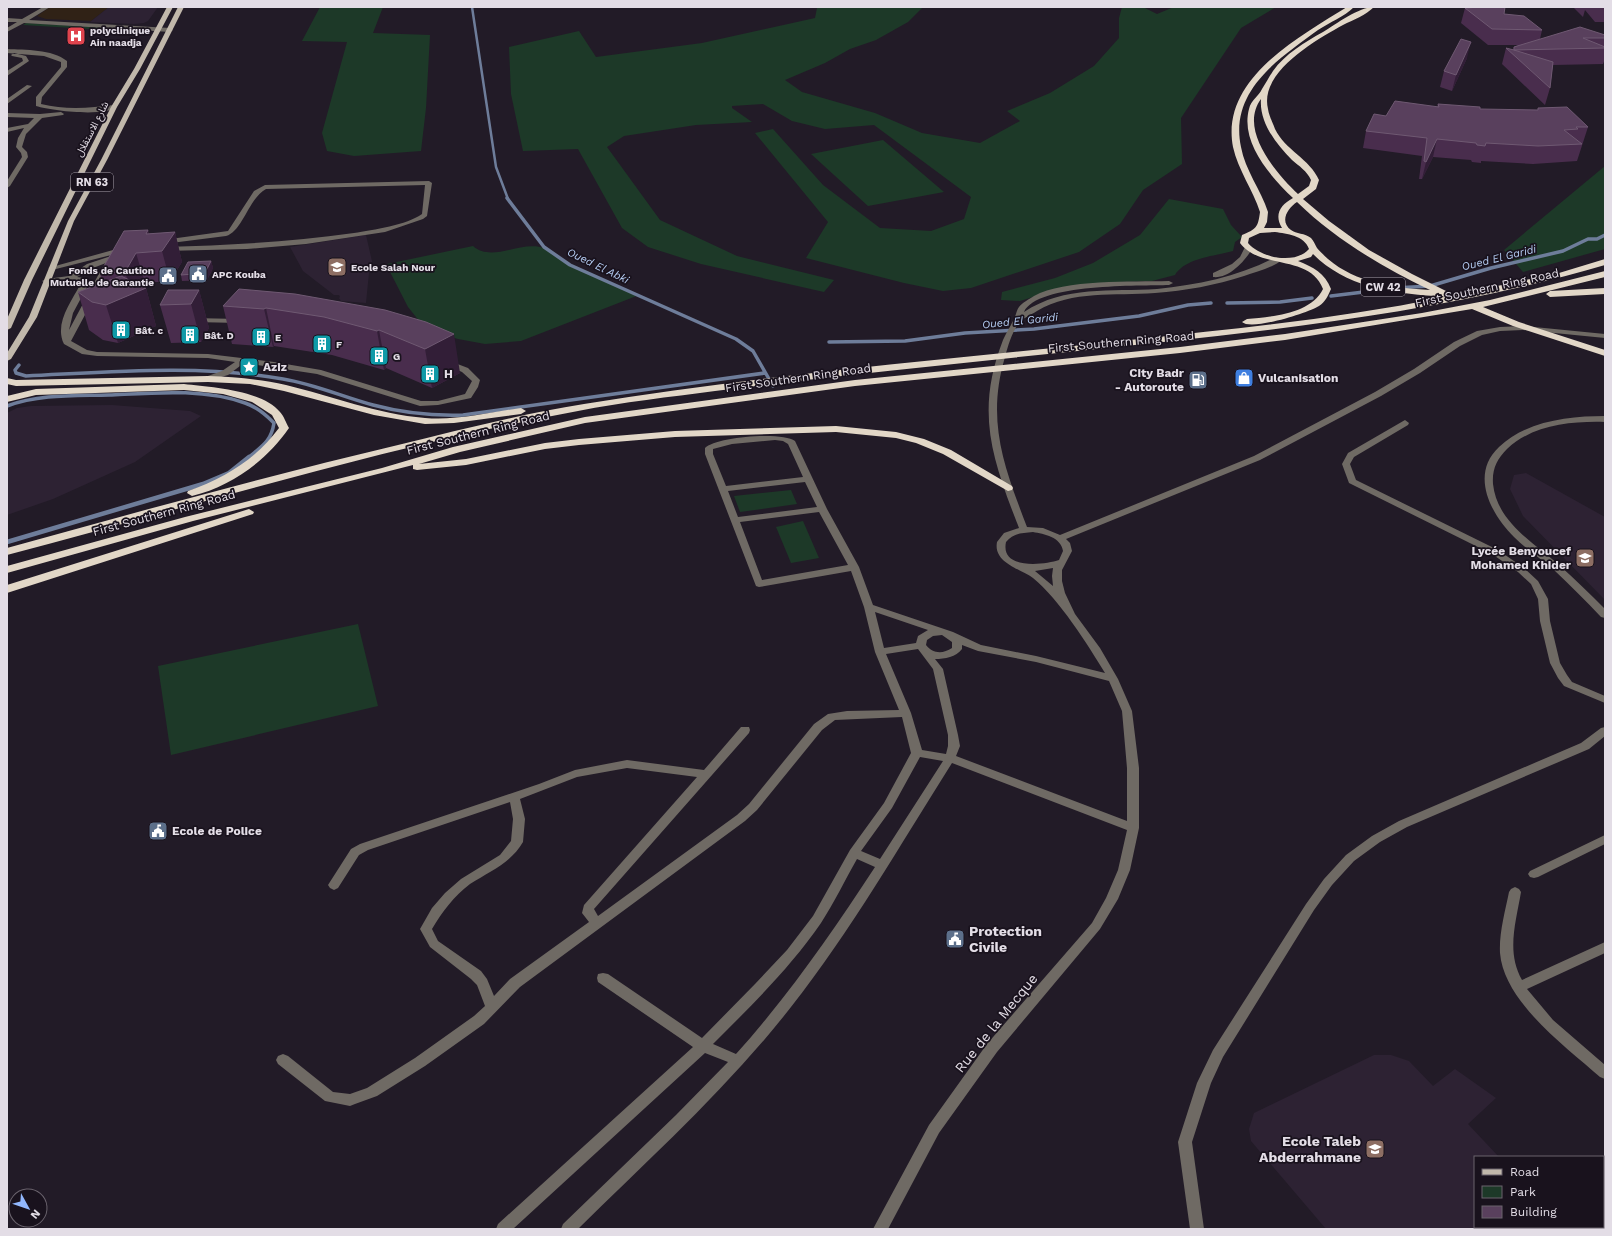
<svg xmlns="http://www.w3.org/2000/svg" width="1612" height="1236" viewBox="0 0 1612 1236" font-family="'Work Sans','Noto Sans Arabic',sans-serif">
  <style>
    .commercial { fill: #302216 }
    .built { fill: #2d2233 }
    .green { fill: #1d3928 }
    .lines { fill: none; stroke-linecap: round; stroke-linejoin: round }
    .stream-far2 { stroke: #6e7d9a; stroke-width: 2.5 }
    .stream-far1 { stroke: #6e7d9a; stroke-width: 3.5 }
    .stream { stroke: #6e7d9a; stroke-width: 4.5 }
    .minor { fill: #6f6a64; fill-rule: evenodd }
    .major { fill: #c1b8ab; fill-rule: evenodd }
    .highway { fill: #e2d7c7; fill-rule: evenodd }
    .wall { fill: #492d4d }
    .shaded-wall { fill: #321e37 }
    .building { fill: #59405d; stroke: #6f5972 }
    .labels { text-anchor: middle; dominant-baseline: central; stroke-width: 3.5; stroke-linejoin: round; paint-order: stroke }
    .far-poi-label { font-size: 10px; font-weight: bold; fill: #e3dde6; stroke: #19121d; text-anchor: start }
    .far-street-label { font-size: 10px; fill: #e3dde6; stroke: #19121d }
    .shield { fill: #19121d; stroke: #a6a0aa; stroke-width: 1 }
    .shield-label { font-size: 11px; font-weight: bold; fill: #e3dde6 }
    .far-water-label { font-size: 11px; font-style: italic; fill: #b5cdf3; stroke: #19121d }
    .street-label { font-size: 12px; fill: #e3dde6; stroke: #19121d }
    .poi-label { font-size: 12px; font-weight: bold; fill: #e3dde6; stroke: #19121d; text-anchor: start }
    .near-poi-label { font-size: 14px; font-weight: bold; fill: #e3dde6; stroke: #19121d; text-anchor: start }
    .near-street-label { font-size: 14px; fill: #e3dde6; stroke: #19121d }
  </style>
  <rect width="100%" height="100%" fill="#221b27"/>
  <!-- commercial -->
  <path class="commercial" d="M 50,7 L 109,7 L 91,21 L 46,19 L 37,16 Z"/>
  <!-- built -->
  <path class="built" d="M 109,7 L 158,7 L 148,21 L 144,23 L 134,24 L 90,22 Z
    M 366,235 L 374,270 L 369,273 L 366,303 L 341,301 L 339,298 L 340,297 L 339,295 L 334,295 L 303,271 L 290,247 Z
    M 112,405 L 190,411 L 201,416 L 135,462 L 53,499 L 7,515 L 7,413 L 17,408 L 31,406 Z
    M 1526,473 L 1605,517 L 1605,600 L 1523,516 L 1510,489 L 1514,475 Z
    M 1374,1055 L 1391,1055 L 1409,1061 L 1433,1086 L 1455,1069 L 1496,1098 L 1468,1124 L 1499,1157 L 1475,1157 L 1475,1227 L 1494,1227 L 1491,1229 L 1326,1229 L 1251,1141 L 1249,1129 L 1254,1113 Z"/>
  <!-- green -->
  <path class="green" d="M 320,7 L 383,7 L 373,33 L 430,35 L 426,108 L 421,151 L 354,156 L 327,151 L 322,133 L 347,42 L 302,41 Z
    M 819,7 L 923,7 L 908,22 L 876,40 L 850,49 L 825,63 L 785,80 L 802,92 L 875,113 L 922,133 L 980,143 L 1020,121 L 1007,111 L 1050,93 L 1094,66 L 1119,38 L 1119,18 L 1122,7 L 1143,7 L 1157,14 L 1174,7 L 1276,7 L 1241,28 L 1181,118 L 1182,164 L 1143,190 L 1120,224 L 1079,252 L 971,288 L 943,291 L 904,283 L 806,258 L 828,222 L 755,133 L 773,129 L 823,185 L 880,228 L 931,231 L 964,219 L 971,197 L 874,125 L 825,129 L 792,121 L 763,104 L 732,106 L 732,108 L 752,122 L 696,125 L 624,136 L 607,147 L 660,220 L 737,256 L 834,280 L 824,292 L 701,264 L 648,247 L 622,228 L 578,149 L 523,151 L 511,94 L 509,47 L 579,31 L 596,57 L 702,43 L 815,18 L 817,8 Z
    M 26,23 L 144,30 L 141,32 L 23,25 Z
    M 883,140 L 944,192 L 868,206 L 811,154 Z
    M 1605,166 L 1605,249 L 1523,272 L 1504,250 Z
    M 1169,199 L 1223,209 L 1231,225 L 1242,237 L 1235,242 L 1233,251 C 1215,256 1185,258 1175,275 L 1152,281 L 1119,282 L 1056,290 L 1020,301 L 1001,300 L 1002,292 L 1055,278 L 1093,263 L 1140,235 Z
    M 473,246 C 492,263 521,240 544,248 C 553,250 561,260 569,264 C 591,277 616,285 639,295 L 521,341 L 485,344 L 458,339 L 438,333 L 420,322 L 408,307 L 388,268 L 387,264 Z
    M 791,490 L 797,504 L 740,512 L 734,496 Z
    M 803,521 L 819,558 L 791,563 L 776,527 Z
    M 358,624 L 378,706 L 171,755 L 158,666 Z"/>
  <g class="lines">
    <!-- stream-far2 -->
    <path class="stream-far2" d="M 472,7 L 496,167 L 508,199"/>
    <!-- stream-far1 -->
    <path class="stream-far1" d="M 507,198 L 544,247 L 570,265 L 736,339 L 753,351 L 773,386
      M 1395,288 L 1430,286 L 1491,268 L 1563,251 L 1588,239 L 1597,239 L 1605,235
      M 1331,296 L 1380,290
      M 1227,303 L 1280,302 L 1312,298
      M 829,342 L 905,341 L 965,333 L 1034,329 L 1139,316 L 1188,305 L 1211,303
      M 19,365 L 15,370 L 16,373 L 26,376 C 111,372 198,364 283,379 C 314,384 343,397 373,405 C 403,413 432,416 463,415 L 765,373
      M 7,406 C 40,394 74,396 109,395 C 152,393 203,388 245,403 C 257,407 265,414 274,423 C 271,442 262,446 248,458"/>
    <!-- stream -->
    <path class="stream" d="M 7,542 L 203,484 L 229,473 L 249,457"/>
    <!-- minor -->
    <path class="minor" d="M 43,7 L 50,7 L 29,20 L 170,28 L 173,30 L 170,32 L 24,23 L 7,32 L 7,28 L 17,22 L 7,22 L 7,18 L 22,19 Z
      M 7,49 C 25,50 52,49 67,61 L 67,67 L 42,97 L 41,104 C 65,110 90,108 114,105 L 117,107 C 103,117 53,111 36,106 L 36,97 L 61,67 L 61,62 L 44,56 L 7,53 Z
      M 14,53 L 26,56 L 29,61 L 7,76 L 7,71 L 23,61 L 22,58 L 12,56 L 11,55 Z
      M 27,85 L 32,86 L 7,104 L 7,99 Z
      M 61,112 L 64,114 L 63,115 L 42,118 L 26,134 L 22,147 L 27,152 L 28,157 L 10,186 L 7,188 L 7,181 L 22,157 L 21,153 L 16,147 L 18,138 L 24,128 L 7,132 L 7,128 L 28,124 L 34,118 L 7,117 L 7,113 L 40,114 Z
      M 429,181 L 432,183 L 427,216 L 423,219 L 385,232 L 306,244 L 247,249 L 165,251 L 161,249 L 165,247 C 230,245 290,242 354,233 C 373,230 407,225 422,214 L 425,185 L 266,189 C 248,199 243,231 226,236 L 163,244 L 159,242 L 163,240 L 228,231 L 254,191 L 265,185 Z
      M 124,247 L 128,249 L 127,251 L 52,270 L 48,268 Z
      M 1245,247 L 1252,249 C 1245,261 1229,279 1213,277 L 1213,273 L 1232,264 L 1240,257 Z
      M 117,254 L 124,256 L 93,268 L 77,277 L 84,278 L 88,285 L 73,313 L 69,330 L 102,268 L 106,266 L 110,268 L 71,341 L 87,350 L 97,352 L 208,354 L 274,362 L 321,370 L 421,401 L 438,401 L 465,394 L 472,381 L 462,372 L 444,364 L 444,360 L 447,360 L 468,368 L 480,380 L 478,387 L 471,398 L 438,405 L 420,406 L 317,374 L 244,363 L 228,375 L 208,381 L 204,379 L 205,377 L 222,371 L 235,362 L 208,358 L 97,356 L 82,354 L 64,344 C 54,324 71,302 80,285 L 78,282 C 69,280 48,286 42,281 L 46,279 L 69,276 L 87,264 Z
      M 1276,257 L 1283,259 C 1273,268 1256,272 1244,276 C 1216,285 1185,291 1155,293 C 1114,296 1073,290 1037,311 C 1031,315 1023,318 1019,323 C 1012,332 1008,346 1005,357 C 986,421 1004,467 1027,527 L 1043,528 L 1060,535 L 1254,456 L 1375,392 L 1414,369 L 1454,342 L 1477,331 L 1500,327 L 1523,326 L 1605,334 L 1605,338 L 1523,330 L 1500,331 L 1482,335 L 1460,346 L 1420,373 L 1381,396 L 1260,460 L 1066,539 L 1070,543 L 1072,551 L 1062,570 L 1062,581 L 1065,593 L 1075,614 L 1100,648 L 1118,679 L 1132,711 L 1139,768 L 1139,828 L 1130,870 L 1118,899 L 1100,929 L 997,1052 L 939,1133 L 888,1229 L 873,1229 L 929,1125 L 987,1044 L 1092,923 L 1106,898 L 1118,870 L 1127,830 L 952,763 C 900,845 851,931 791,1007 C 728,1088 651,1157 578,1229 L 561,1229 L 563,1224 L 676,1115 L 728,1062 L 705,1053 L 513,1229 L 496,1229 L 498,1224 L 693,1047 L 598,982 L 597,978 L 598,974 L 603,973 L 608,974 L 702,1038 L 755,984 L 787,950 L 813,916 L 850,850 L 884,803 L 911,753 L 902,717 L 835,720 L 822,730 L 757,810 L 745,821 L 520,987 L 484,1024 L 425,1066 L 377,1096 L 355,1104 L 350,1106 L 325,1101 L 278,1064 L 276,1060 L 278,1056 L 283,1054 L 288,1056 L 333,1092 L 350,1094 L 367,1088 L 415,1058 L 474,1016 L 485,1006 L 477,985 L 471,979 L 430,947 L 420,929 L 432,908 L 445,893 L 461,879 L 500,855 L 511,841 L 513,819 L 510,802 L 368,850 L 359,855 L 338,888 L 334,890 L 330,888 L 328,885 L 351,849 L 360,844 L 539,784 L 575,770 L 627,760 L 704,770 L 741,727 L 749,727 L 750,730 L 749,733 L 594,909 L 598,916 L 737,815 L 749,804 L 814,724 L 828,714 L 847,711 L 899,710 L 875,652 L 864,607 L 851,571 L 759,587 L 756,586 L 705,454 L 705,448 C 715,437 782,431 795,441 L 827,509 L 859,567 L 873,605 L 953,632 L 981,645 L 1036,656 L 1105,673 C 1088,645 1059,599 1033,578 C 1021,569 993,563 997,542 L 1004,533 L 1019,528 C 992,459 975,412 1003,340 C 1006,333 1010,327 1013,321 C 1016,317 1016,311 1019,307 C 1022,303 1029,299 1034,296 C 1064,279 1133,282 1169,281 L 1173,283 L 1169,285 C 1141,286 1037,283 1024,312 C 1065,285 1111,292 1157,289 C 1198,285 1240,276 1276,257 ZM 775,440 L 783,441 L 788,444 L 803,477 L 726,486 L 713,454 L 713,449 L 732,444 ZM 805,482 L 817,507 L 738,517 L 728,491 ZM 819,512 L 848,565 L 762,580 L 740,522 ZM 1033,532 C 1044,534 1061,537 1063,551 L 1059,560 C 1044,565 1000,570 1006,542 C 1014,533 1022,533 1033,532 ZM 1053,568 L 1052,576 L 1053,586 L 1035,571 ZM 875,612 L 928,630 L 918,636 L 916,643 L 884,648 ZM 942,635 L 952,642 L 952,648 C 943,654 933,654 926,645 L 927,640 L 933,636 ZM 962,645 L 978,651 L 1036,662 L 1109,681 L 1122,711 L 1127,768 L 1127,821 L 956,756 L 960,746 L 958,735 L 943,669 L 935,659 C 945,659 956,657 962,649 ZM 918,649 L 933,669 L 948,735 L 948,746 L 946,754 L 922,750 L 911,713 L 886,654 ZM 920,757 L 943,761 L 880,859 L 861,851 L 892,808 ZM 627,768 L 697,777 L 584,905 L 582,913 L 589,922 L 510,979 L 494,996 L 487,979 L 481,971 L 438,941 L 432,929 C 442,912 454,896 470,884 C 490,871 511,863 523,842 L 525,819 L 520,799 L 577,777 ZM 857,859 L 875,867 C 832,933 788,996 736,1054 L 713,1044 C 751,1006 790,968 821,923 C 834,903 845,880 857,859 Z
      M 191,318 L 240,319 L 244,321 L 240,323 L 194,322 L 190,320 Z
      M 1605,416 L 1605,422 C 1572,421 1532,425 1507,449 C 1497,459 1492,469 1493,484 C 1497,522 1533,542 1559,565 C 1575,579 1590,594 1605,609 L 1605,618 L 1601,617 C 1586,601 1570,585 1554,570 C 1541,559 1526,549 1514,537 C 1490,513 1470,474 1499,447 C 1526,421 1569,416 1605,416 Z
      M 1405,420 L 1409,423 L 1408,425 L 1354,457 L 1350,464 L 1356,480 L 1498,550 L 1524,568 L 1538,581 L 1548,599 L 1550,621 L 1560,663 L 1567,675 L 1572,682 L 1605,696 L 1605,703 L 1564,686 L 1558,678 L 1550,663 L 1540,621 L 1538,599 L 1531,584 L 1518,572 L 1492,554 L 1349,483 L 1342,464 L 1348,453 Z
      M 1605,727 L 1605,736 L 1589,749 L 1407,827 L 1380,842 L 1354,861 L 1332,885 L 1314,910 L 1223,1057 L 1211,1083 L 1192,1142 L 1204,1229 L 1190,1229 L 1178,1142 L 1197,1083 L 1213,1050 L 1306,904 L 1324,879 L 1346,855 L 1372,836 L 1399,821 L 1581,743 L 1601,728 Z
      M 1605,835 L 1605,844 L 1538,877 L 1534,878 L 1530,877 L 1528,874 L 1530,871 Z
      M 1515,887 L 1519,889 L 1521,892 C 1516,922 1506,952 1522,980 L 1605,942 L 1605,953 L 1527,989 L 1553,1020 L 1605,1065 L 1605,1079 L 1600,1077 C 1566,1047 1504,1002 1500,953 C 1499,933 1505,912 1509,892 L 1511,889 Z
      M 1605,1197 L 1605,1211 L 1603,1212 L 1603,1198 Z
      M 1551,1227 L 1569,1227 L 1568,1229 L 1551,1229 Z"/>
    <!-- major -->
    <path class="major" d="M 167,7 L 173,7 L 140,69 L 117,107 L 32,280 L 11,328 L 7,330 L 7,319 L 24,280 L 111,107 L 134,69 Z
      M 178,7 L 184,7 L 107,160 L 74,221 L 37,317 L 11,359 L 7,361 L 7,353 L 29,317 L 68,221 L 101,160 Z"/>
    <!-- highway -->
    <path class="highway" d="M 1347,7 L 1354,7 C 1344,17 1330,22 1318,30 C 1280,58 1229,90 1241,147 C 1245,170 1261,190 1268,212 L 1267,222 L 1264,228 L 1282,228 C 1274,215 1280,205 1293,198 C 1271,177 1240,143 1249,109 C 1251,100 1259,96 1262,89 C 1266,83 1269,77 1273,71 C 1285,54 1305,42 1323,32 C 1336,24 1359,7 1374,7 C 1366,15 1353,20 1343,25 C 1316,40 1259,72 1268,109 C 1269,116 1273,123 1275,129 C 1285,150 1310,159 1319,180 L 1316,189 L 1303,199 L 1329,221 L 1369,250 L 1412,274 L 1454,295 L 1559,273 L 1605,259 L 1605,265 C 1461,307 1312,326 1163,342 C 1014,358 864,372 715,391 C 670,397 623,402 578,411 C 385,447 197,505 7,555 L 7,548 C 137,512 267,476 398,445 C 459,430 521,414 584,404 C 768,374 954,359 1139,339 C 1241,328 1344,318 1444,297 L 1439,294 L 1435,296 C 1390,293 1346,287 1313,254 L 1311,257 L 1298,261 C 1313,267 1325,273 1331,289 C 1328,296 1325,302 1319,306 C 1308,313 1251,331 1242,322 L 1247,319 C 1271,317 1311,314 1323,289 C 1310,254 1260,270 1240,243 L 1242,235 C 1256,229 1258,228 1260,212 C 1253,190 1238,170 1233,147 C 1220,79 1299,37 1347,7 ZM 1261,99 C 1259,122 1276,144 1292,160 C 1299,166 1307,171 1311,180 L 1309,186 L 1298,194 C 1277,174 1238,130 1261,99 ZM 1297,202 C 1335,239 1382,267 1430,290 C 1394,288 1356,283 1328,259 C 1325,256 1320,252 1317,248 C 1315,245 1314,241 1311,238 C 1305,233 1296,234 1291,230 C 1279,221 1288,208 1297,202 ZM 1275,232 C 1287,234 1304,235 1309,249 C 1295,265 1261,258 1248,243 L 1249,238 L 1260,233 Z
      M 1605,271 L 1605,277 L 1483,307 L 1519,322 L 1605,350 L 1605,356 L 1513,326 L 1472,309 L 1285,340 L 1180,353 L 855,386 L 585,423 L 460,452 L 419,464 L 466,459 L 545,443 L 579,439 L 675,431 L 836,426 L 896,432 L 924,439 L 951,450 L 1012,486 L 1013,488 L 1012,490 L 1008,491 L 943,454 L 916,443 L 896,438 L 836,432 L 675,437 L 579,445 L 545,449 L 466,465 L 417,470 L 413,469 L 413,465 L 193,521 L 7,573 L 7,566 L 185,517 L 382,468 L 453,447 L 585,417 L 855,380 L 1180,347 L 1285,334 L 1422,313 L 1490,300 Z
      M 1605,288 L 1605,294 L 1550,297 L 1546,294 L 1550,291 Z
      M 208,376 C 235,377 260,379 286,385 C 332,396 377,414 425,418 C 456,421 490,412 521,408 L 526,411 L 521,414 L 454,423 L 425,424 L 374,415 L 284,391 L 250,384 L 208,382 L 16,386 L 7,384 L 7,378 L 16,380 Z
      M 184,384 C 211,387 262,390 280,412 C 284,416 286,423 289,428 C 266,461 232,486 192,496 L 187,493 L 188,491 C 225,478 256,459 279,428 L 272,415 L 252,402 L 223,394 L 184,390 L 36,395 L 7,402 L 7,396 L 36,389 Z
      M 249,509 L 254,512 L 253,514 L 7,593 L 7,585 Z"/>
  </g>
  <!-- wall -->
  <path class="wall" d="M 1573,7 L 1605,7 L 1605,22 L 1595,22 L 1585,10 L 1583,17 Z
    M 1465,8 L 1504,14 L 1542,30 L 1540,39 L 1605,35 L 1605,59 L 1603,64 L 1553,65 L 1550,88 L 1545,105 L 1502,64 L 1506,48 L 1513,50 L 1514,47 L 1518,45 L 1488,45 L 1461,23 Z
    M 1467,58 L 1452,91 L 1440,87 L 1444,71 Z
    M 1438,104 L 1480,109 L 1588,127 L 1577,161 L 1533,164 L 1481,161 L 1481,163 L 1472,162 L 1471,160 L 1433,157 L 1422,179 L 1419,179 L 1422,156 L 1363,148 L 1366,131 L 1386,116 L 1437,107 Z
    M 148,230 L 149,234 L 175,232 L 182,262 L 170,281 L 145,283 L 143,287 L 146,288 L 156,326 L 118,343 L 103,340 L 89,330 L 78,292 L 102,283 L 100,273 Z
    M 211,261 L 213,268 L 207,280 L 182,281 L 181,275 Z
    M 199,290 L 209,328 L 201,342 L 171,343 L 160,305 Z
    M 223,306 L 385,310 L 460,373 L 432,388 L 386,368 L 384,370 L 332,355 L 274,346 L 273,347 L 232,344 Z"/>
  <!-- shaded-wall -->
  <path class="shaded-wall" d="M 1471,42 L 1467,58 L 1452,91 L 1456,75 Z
    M 1437,139 L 1433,157 L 1422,179 L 1426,162 Z
    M 148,230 L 154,252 L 146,234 Z
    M 175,232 L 182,262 L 170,281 L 162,251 Z
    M 136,253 L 145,283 L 140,291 L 146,288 L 156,326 L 118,343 L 106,305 L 132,294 L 125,272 Z
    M 211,261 L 213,268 L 207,280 L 205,273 Z
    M 199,290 L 209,328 L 201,342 L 191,304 Z
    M 266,308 L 274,346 L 273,347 L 264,309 Z
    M 379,330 L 386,368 L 384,370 L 377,331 Z
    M 454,334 L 460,373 L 432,388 L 425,349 Z"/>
  <!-- building -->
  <path class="building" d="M 1481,7 L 1505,7 L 1504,14 L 1524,16 L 1542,30 L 1492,29 L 1465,8 Z
    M 1580,27 L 1605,35 L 1605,38 L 1583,38 L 1605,47 L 1605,48 L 1514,50 L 1553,62 L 1550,88 L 1506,48 L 1514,50 L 1514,47 Z
    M 1461,39 L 1471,42 L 1456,75 L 1444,71 Z
    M 1395,101 L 1439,107 L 1438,104 L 1480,107 L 1480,109 L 1538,110 L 1538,108 L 1567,107 L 1588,127 L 1576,127 L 1578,129 L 1564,130 L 1582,144 L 1538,146 L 1486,143 L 1485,146 L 1477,145 L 1476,143 L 1437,139 L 1426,162 L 1424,161 L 1427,138 L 1366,131 L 1374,114 L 1386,116 Z
    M 148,230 L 146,234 L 175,232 L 162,251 L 136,253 L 125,272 L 100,273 L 124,231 Z
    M 211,261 L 205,273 L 181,275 L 188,262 Z
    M 121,276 L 146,288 L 106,305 L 92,302 L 78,292 Z
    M 239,289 L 295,294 L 385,310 L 426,322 L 454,334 L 425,349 L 379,330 L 377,331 L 324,317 L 266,308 L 264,309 L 223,306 Z
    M 168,290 L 199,290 L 191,304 L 160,305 Z"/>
  <!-- icons -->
  <defs>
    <symbol id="hospital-square" viewBox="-11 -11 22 22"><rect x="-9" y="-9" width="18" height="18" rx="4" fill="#e0444e" stroke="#19121d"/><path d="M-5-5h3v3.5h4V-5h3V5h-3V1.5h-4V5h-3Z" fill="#fff"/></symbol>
    <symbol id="school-square" viewBox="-11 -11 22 22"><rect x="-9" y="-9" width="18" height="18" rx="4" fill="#8d6e63" stroke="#19121d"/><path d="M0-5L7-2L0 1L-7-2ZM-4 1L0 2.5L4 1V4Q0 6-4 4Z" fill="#fff"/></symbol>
    <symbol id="civic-square" viewBox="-11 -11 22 22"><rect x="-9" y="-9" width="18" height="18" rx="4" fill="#5c6f8a" stroke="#19121d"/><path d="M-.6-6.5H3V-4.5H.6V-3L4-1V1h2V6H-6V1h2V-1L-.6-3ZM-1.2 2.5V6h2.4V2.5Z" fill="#fff"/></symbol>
    <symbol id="building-square" viewBox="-11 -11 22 22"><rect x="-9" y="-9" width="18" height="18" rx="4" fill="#0f9aa8" stroke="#19121d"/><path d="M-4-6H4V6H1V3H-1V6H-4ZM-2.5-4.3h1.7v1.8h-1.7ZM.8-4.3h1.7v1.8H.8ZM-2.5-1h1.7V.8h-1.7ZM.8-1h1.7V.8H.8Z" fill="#fff"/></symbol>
    <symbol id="sight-square" viewBox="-11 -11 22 22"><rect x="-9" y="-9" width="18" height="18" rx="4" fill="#0f9aa8" stroke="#19121d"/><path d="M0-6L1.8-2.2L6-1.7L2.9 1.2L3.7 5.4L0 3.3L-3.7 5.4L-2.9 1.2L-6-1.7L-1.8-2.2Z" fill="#fff"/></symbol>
    <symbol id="shop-square" viewBox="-11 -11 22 22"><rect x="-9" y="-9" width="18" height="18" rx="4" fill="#3f7fe0" stroke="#19121d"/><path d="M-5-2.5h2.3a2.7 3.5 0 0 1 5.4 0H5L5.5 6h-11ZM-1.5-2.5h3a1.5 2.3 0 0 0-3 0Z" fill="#fff"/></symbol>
    <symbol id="fuel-square" viewBox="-11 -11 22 22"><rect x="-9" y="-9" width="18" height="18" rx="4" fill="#5c6f8a" stroke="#19121d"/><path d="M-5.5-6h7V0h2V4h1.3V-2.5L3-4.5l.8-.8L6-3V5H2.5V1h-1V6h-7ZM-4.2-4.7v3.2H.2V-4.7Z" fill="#fff"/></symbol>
  </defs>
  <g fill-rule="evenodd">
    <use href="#hospital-square" x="65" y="25" width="22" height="22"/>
    <use href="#school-square" x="326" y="256" width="22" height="22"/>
    <use href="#civic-square" x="187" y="263" width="22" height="22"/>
    <use href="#civic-square" x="157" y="265" width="22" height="22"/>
    <use href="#building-square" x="110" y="319" width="22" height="22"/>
    <use href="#building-square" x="179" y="324" width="22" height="22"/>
    <use href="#building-square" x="250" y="326" width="22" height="22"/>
    <use href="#building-square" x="311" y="333" width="22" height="22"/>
    <use href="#building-square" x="368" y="345" width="22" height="22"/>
    <use href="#sight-square" x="238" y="356" width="22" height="22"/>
    <use href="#building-square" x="419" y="363" width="22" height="22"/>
    <use href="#shop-square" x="1233" y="367" width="22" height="22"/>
    <use href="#fuel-square" x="1187" y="369" width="22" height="22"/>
    <use href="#school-square" x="1574" y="547" width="22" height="22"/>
    <use href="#civic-square" x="147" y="820" width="22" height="22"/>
    <use href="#civic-square" x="944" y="928" width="22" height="22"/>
    <use href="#school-square" x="1364" y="1138" width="22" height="22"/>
  </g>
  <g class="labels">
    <!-- far-poi labels -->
    <g class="far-poi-label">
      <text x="90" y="30">polyclinique<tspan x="90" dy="12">Ain naadja</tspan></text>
      <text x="351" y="267">Ecole Salah Nour</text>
      <text x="154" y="270" text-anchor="end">Fonds de Caution<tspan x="154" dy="12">Mutuelle de Garantie</tspan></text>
      <text x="212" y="274">APC Kouba</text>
      <text x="135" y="330">Bât. c</text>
      <text x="204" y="335">Bât. D</text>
      <text x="275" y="337">E</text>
      <text x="336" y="344">F</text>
      <text x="393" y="356">G</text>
    </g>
    <!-- far-street labels -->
    <g class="far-street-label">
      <text transform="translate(92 129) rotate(-63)">شارع الاستقلال</text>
    </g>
    <!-- shield labels -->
    <g class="shield">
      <rect x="71" y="173" width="42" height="18" rx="3"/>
      <rect x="1361" y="278" width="44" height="18" rx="3"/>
    </g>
    <g class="shield-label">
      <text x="92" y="182">RN 63</text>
      <text x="1383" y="287">CW 42</text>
    </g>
    <!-- far-water labels -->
    <g class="far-water-label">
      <text transform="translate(1499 258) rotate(-14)">Oued El Garidi</text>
      <text transform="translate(598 266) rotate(26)">Oued El Abki</text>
      <text transform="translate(1020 321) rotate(-6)">Oued El Garidi</text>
    </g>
    <!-- street labels -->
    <g class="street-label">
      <text transform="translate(1487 288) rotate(-12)">First Southern Ring Road</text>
      <text transform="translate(1121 342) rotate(-5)">First Southern Ring Road</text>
      <text transform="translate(798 378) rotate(-8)">First Southern Ring Road</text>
      <text transform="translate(478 433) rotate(-14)">First Southern Ring Road</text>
      <text transform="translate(164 513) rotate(-15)">First Southern Ring Road</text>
    </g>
    <!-- poi labels -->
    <g class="poi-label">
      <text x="263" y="367">Aziz</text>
      <text x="1184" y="373" text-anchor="end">City Badr<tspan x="1184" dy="14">- Autoroute</tspan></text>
      <text x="444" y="374">H</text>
      <text x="1258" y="378">Vulcanisation</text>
      <text x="1571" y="551" text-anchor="end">Lycée Benyoucef<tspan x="1571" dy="14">Mohamed Khider</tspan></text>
      <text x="172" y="831">Ecole de Police</text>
    </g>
    <!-- near-poi labels -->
    <g class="near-poi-label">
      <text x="969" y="931">Protection<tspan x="969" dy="16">Civile</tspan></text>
      <text x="1361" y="1141" text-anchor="end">Ecole Taleb<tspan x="1361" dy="16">Abderrahmane</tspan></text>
    </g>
    <!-- near-street labels -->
    <g class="near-street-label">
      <text transform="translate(996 1023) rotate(-51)">Rue de la Mecque</text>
    </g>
  </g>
  <!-- border -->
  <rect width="1612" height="1236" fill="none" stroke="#e3dde6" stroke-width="16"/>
  <!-- legend -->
  <rect x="1474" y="1156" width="130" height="72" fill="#19121d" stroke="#6a636d"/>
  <rect x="1482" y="1169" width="20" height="6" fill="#c1b8ab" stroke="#6a636d"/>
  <text x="1510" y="1176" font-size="12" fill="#e3dde6">Road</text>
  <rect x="1482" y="1186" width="20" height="12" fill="#1d3928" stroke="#6a636d"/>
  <text x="1510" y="1196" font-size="12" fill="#e3dde6">Park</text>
  <rect x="1482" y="1206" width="20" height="12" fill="#59405d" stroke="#6a636d"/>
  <text x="1510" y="1216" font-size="12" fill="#e3dde6">Building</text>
  <!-- north arrow -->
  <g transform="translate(28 1208) rotate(130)"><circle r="19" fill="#19121d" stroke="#6a636d"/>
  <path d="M0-3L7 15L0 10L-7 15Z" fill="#92b7fd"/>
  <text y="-6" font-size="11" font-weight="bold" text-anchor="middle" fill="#e3dde6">N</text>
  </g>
</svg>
